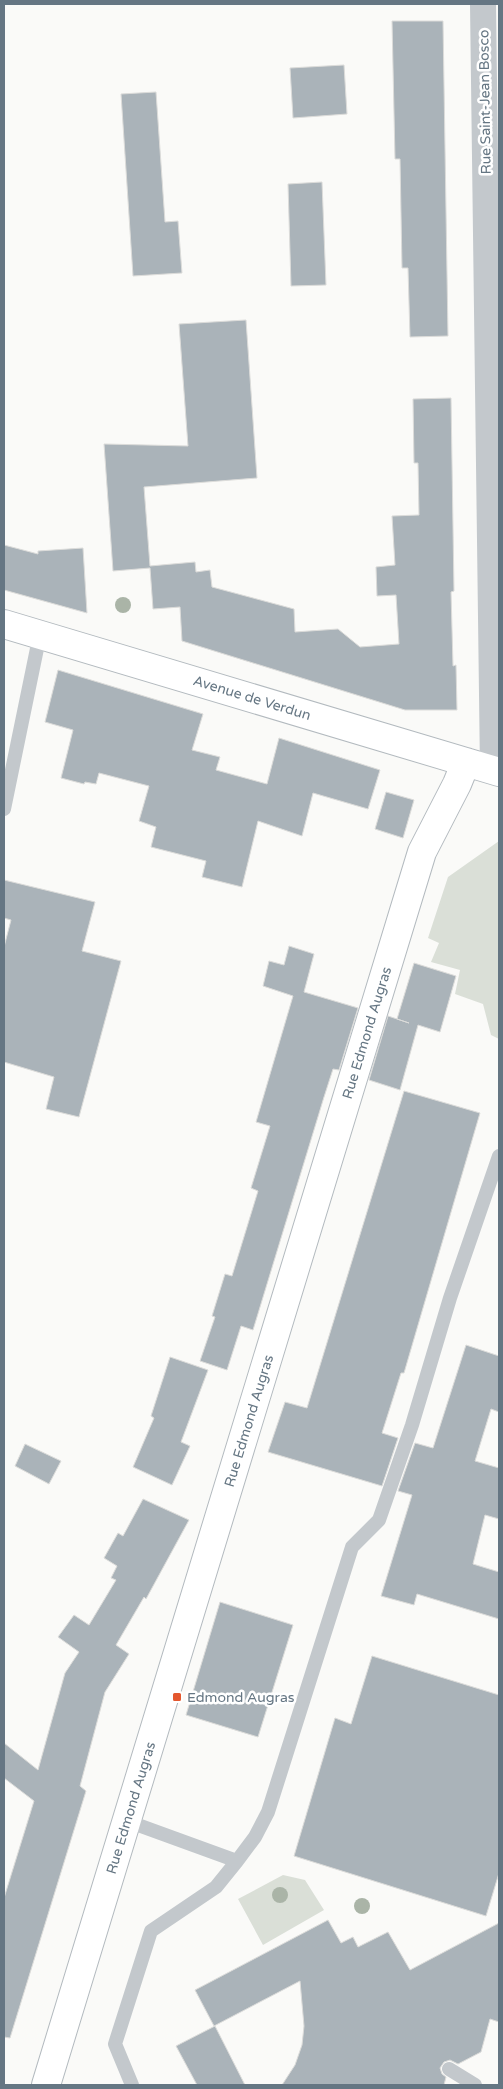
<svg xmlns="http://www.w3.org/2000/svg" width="503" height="2089" viewBox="0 0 503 2089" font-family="'Varela Round',sans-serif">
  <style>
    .green { fill: #dadfd7 }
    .building { fill: #aab3b9; stroke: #dcdcda }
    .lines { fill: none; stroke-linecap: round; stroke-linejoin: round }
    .secondary-casing { stroke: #b3babf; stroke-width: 30 }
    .lane { stroke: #c3c8cc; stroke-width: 14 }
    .street { stroke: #c3c8cc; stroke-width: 26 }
    .secondary { stroke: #fff; stroke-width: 28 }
    .tree { fill: #aab4a7 }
    .poi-dot { fill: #e4572e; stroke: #fff; stroke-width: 2 }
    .labels { text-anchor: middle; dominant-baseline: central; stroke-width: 5; stroke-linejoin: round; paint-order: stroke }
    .street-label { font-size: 14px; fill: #657683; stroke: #fff }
    .poi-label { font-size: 14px; fill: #657683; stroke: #fff; text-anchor: start }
  </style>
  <rect width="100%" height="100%" fill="#fafaf8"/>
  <!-- green -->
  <path class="green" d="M 499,841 L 499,1039 L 491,1035 L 483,1004 L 455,994 L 460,970 L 431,962 L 439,943 L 428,938 L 448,877 Z
    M 283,1875 L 305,1880 L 324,1910 L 263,1945 L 238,1899 Z"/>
  <!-- building -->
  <path class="building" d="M 392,21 L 443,21 L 448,336 L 410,337 L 408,268 L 402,268 L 400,159 L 395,159 Z
    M 344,65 L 347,114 L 293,118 L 290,68 Z
    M 156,92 L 165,222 L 178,221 L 182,273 L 133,276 L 121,94 Z
    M 322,182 L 326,285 L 291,286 L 288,184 Z
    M 246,320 L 257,478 L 144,487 L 150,566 L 195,562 L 196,572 L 210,570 L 212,587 L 294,609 L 295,632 L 338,629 L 360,647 L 399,644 L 396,595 L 377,596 L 376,567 L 395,565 L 392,516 L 419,515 L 418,463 L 414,463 L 413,399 L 451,398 L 454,591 L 451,592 L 453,666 L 456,665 L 457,710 L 405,710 L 182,641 L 180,607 L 153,609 L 150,568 L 113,571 L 104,444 L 188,446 L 179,324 Z
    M 4,545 L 38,554 L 38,551 L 83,548 L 87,613 L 4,590 Z
    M 58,670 L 203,714 L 192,750 L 220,757 L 216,770 L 267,784 L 279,738 L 380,770 L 368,809 L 313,793 L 302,836 L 258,821 L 242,887 L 202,877 L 206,861 L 151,847 L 156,827 L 139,821 L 149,786 L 99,773 L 96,784 L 85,782 L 84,784 L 61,778 L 73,730 L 45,722 Z
    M 386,792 L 414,800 L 403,838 L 375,829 Z
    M 4,880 L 95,902 L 82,951 L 121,961 L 79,1117 L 46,1109 L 54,1077 L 4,1062 L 4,947 L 11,920 L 4,918 Z
    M 289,946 L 314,954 L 304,992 L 358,1008 L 339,1070 L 333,1069 L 324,1097 L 253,1330 L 241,1326 L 227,1370 L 200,1361 L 215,1317 L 212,1316 L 225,1274 L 232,1276 L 258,1191 L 251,1188 L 270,1126 L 256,1122 L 293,996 L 263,986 L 269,961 L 284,965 Z
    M 414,963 L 456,976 L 440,1032 L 418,1025 L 400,1090 L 369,1080 L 388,1016 L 409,1023 L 397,1019 Z
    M 404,1091 L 480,1113 L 404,1373 L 401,1373 L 382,1433 L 398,1438 L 382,1486 L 268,1452 L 285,1402 L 307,1408 Z
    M 466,1345 L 499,1356 L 499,1412 L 491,1409 L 475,1461 L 499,1468 L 499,1519 L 485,1515 L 473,1564 L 499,1572 L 499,1619 L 417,1594 L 414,1605 L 381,1596 L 412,1495 L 398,1491 L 415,1443 L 433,1448 Z
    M 170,1357 L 208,1370 L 181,1442 L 190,1446 L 172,1485 L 133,1467 L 154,1418 L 151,1416 Z
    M 25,1444 L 61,1461 L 49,1484 L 15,1466 Z
    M 143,1499 L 189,1520 L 146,1599 L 144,1597 L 116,1645 L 129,1654 L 105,1692 L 80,1786 L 86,1791 L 10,2038 L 4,2037 L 4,1898 L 34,1801 L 4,1778 L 4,1743 L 38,1770 L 65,1673 L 79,1652 L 58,1637 L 74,1615 L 89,1625 L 116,1580 L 111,1578 L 117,1566 L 104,1558 L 118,1533 L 123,1536 Z
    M 220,1602 L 293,1625 L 258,1737 L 186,1715 Z
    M 372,1656 L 499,1695 L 499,1873 L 486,1916 L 294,1856 L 335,1718 L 351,1724 Z
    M 328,1920 L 341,1943 L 353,1937 L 358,1947 L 388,1932 L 410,1970 L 499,1923 L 499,2022 L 490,2019 L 481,2052 L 458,2064 L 450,2060 L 444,2062 L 440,2068 L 442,2074 L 446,2077 L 444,2085 L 282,2085 L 295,2065 L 302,2045 L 304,2026 L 300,1981 L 214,2026 L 195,1990 Z
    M 215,2026 L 245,2085 L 197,2085 L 176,2046 Z"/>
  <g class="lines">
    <defs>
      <path id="secondary" d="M 4,624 L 499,772
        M 46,2085 L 422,852 L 457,784 L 466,762"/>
    </defs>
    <!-- secondary casing -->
    <use href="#secondary" class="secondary-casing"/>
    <!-- lane -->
    <path class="lane" d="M 4,809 L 40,634
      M 127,1821 L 237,1861 L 255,1837 L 268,1812 L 352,1547 L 379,1520 L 412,1425 L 450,1298 L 499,1156
      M 449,2069 L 475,2085
      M 132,2085 L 115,2044 L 151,1931 L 216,1887 L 237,1861"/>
    <!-- street -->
    <path class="street" d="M 483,4 L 493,770"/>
    <!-- secondary -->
    <use href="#secondary" class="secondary"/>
  </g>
  <!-- trees -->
  <g class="tree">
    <circle cx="123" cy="605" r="8"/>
    <circle cx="280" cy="1895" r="8"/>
    <circle cx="362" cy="1906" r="8"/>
  </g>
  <!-- markers -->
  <rect class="poi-dot" x="172" y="1692" width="10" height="10" rx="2.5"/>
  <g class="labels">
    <!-- street labels -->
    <g class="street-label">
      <text transform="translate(485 102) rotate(-91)">Rue Saint-Jean Bosco</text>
      <text transform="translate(252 698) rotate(17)">Avenue de Verdun</text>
      <text transform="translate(367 1033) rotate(-73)">Rue Edmond Augras</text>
      <text transform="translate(249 1421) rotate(-73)">Rue Edmond Augras</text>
      <text transform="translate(131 1808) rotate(-73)">Rue Edmond Augras</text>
    </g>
    <!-- poi labels -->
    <g class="poi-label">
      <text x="187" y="1697">Edmond Augras</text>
    </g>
  </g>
  <!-- border -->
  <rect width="503" height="2089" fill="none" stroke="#657683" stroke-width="10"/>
</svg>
